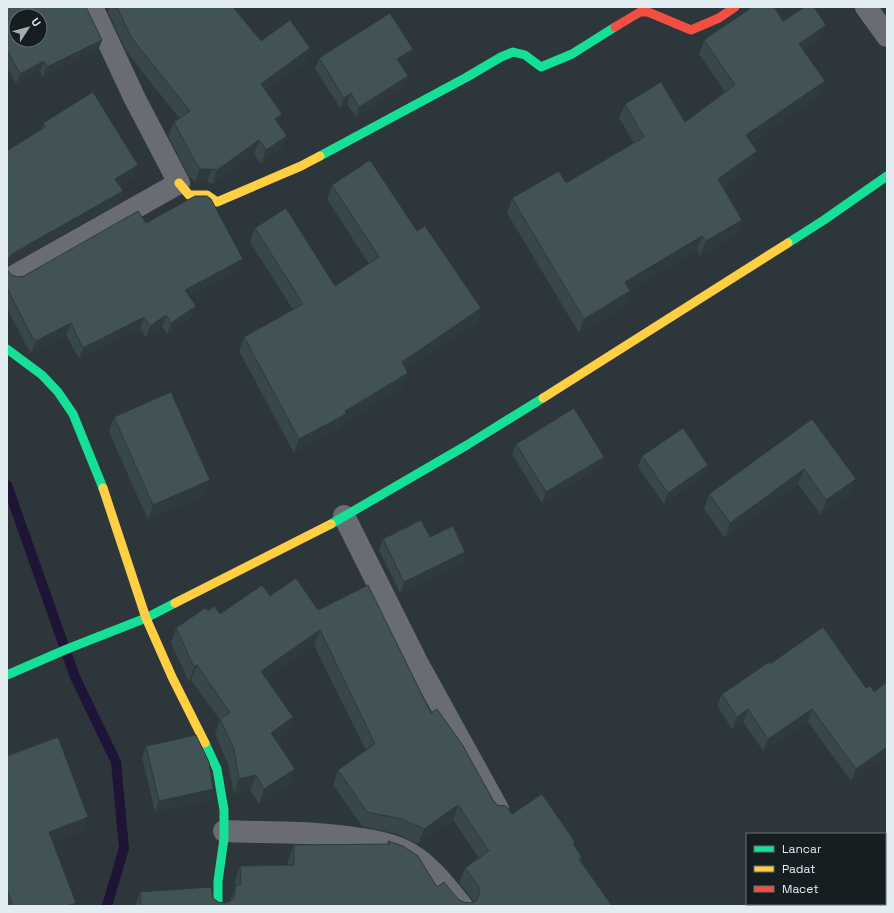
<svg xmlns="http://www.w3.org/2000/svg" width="894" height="913" viewBox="0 0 894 913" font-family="'Space Grotesk',sans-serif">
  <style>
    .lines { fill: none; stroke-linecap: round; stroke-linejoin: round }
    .stream { stroke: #1e1435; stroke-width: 10 }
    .street { stroke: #696d73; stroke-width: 22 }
    .fast { stroke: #16e098; stroke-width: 9 }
    .slow { stroke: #ffcf43; stroke-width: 9 }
    .jam { stroke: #f24e42; stroke-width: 9 }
    .wall { fill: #384749 }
    .shaded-wall { fill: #2e3a3c }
    .building { fill: #415355; stroke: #2e3a3c; fill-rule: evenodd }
  </style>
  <rect width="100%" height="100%" fill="#2d363a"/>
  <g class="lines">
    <!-- stream -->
    <path class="stream" d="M 7,485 L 75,677 L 116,762 L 124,848 L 107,906"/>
    <!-- street -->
    <path class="street" d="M 866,7 L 887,36
      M 14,276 L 179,183 L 135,99 L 92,7
      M 344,516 L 417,662 L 498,809
      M 224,831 C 270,833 316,831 361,839 C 375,841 390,844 403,850 C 427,861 446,886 462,906"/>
    <!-- fast -->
    <path class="fast" d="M 320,156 L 467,77 L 501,57 L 513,52 L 525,55 L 541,67 L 572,54 L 615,27
      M 788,243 L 824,220 L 887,176
      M 7,349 L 42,375 L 58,392 L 73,414 L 103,488
      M 331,524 L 467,445 L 543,398
      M 7,675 L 67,649 L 146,618 L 175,603
      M 205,743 L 217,769 L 224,810 L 224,839 L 218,881 L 218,906"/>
    <!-- slow -->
    <path class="slow" d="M 179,183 L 189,195 L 207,195 L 217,202 L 301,166 L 320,156
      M 543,398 L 788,243
      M 103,488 L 146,618 L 172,677 L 205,743
      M 175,603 L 331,524"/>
    <!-- jam -->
    <path class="jam" d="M 615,27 L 640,12 L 648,12 L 691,30 L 719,18 L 735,7"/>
  </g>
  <!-- wall -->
  <path class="wall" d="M 7,7 L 102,40 L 98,50 L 43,77 L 40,71 L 16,84 L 7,67 Z
    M 110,7 L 233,7 L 261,41 L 305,62 L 266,90 L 278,124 L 287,136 L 282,149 L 261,164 L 254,154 L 212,184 L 207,182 L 195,182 L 189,176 L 168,136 L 174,122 L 179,118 L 126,51 L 108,12 Z
    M 783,21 L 821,40 L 804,51 L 825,81 L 819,96 L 751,143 L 752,165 L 723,187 L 742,220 L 737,234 L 700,256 L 697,250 L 630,290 L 625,306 L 579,333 L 507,213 L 512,198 L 566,183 L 634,143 L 619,118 L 625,104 L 685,122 L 725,92 L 699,54 L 704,40 Z
    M 413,49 L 410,60 L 401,65 L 408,76 L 404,87 L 356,117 L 347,104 L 340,108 L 315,69 L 319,58 Z
    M 43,123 L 138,165 L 133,177 L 119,186 L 123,191 L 119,203 L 7,266 L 7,151 L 40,131 Z
    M 332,185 L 417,231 L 481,308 L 476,323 L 406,369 L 403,387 L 343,424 L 341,428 L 294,453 L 239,351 L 244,337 L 293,310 L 250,242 L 255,228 L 335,286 L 369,264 L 327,199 Z
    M 146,223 L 239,270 L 189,296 L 196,306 L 191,317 L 167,334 L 162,327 L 146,338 L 140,328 L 79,359 L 66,335 L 32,352 L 28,349 L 7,308 L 7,269 L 8,271 L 12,275 L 18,277 L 24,276 Z
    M 114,417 L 205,495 L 148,520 L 109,432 Z
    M 812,419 L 850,494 L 821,515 L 798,484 L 725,538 L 704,509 L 709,494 Z
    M 516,444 L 600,467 L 542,503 L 512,454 Z
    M 642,456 L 708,465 L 704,476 L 664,504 L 638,467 Z
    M 430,537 L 465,552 L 462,563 L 400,593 L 379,550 L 383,539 Z
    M 270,596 L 318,610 L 431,713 L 493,800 L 497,805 L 512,814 L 574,846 L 582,857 L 581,861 L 612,906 L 135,906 L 140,892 L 213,898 L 218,902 L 224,903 L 229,902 L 230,901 L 235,888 L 235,881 L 240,866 L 288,865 L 288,860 L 294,845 L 387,844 L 388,841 L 437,887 L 458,899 L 463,902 L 470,903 L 473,902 L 472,899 L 459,883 L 465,868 L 479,858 L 453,820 L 418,844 L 397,834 L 362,826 L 333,785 L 338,770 L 366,751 L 314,645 L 266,679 L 293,717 L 288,732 L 276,740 L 295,769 L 289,784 L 259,804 L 250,790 L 234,794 L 228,764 L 215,734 L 220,720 L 191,680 L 189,682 L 171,643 L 176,628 L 208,611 L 220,614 Z
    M 770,664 L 866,688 L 874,692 L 887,682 L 887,756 L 851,781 L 808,722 L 763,751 L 743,722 L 732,729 L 717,706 L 722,694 Z
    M 146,746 L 213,789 L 210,800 L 155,812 L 142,757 Z
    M 7,756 L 83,831 L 53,842 L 75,906 L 7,906 Z"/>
  <!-- shaded-wall -->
  <path class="shaded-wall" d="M 826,25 L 821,40 L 794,59 L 799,44 Z
    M 102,40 L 98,50 L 43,77 L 47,67 Z
    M 310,48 L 305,62 L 256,98 L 261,84 Z
    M 413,49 L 410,60 L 393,70 L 397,59 Z
    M 44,61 L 40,71 L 16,84 L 20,74 Z
    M 408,76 L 404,87 L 356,117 L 359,107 Z
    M 825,81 L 819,96 L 740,150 L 746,135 Z
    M 351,93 L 347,104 L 340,108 L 344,98 Z
    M 282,114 L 277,128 L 275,119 Z
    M 287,136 L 282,149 L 261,164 L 266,150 Z
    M 259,140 L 254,154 L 212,184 L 217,170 Z
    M 757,151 L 752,165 L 713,194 L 718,179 Z
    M 138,165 L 133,177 L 110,191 L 115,179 Z
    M 200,169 L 212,169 L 207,182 L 195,182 Z
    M 123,191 L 119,203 L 7,266 L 7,260 L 8,258 L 12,254 Z
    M 742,220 L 737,234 L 700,256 L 706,241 Z
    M 702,236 L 697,250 L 619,296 L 625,282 Z
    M 243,259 L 239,270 L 181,301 L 185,290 Z
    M 630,291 L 625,306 L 579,333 L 584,319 Z
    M 196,306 L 191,317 L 167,334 L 171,323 Z
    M 481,308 L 476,323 L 397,376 L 402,362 Z
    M 166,315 L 162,327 L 146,338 L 150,326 Z
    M 144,317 L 140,328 L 79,359 L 83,348 Z
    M 71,323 L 66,335 L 32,352 L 36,341 Z
    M 408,373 L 403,387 L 343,424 L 341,428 L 294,453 L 299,439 Z
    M 604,457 L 600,467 L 542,503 L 546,492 Z
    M 708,465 L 704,476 L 664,504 L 668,493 Z
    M 804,469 L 798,484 L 725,538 L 730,523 Z
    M 856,479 L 850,494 L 821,515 L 826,500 Z
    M 210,480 L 205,495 L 148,520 L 153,505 Z
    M 465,552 L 462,563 L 400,593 L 404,582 Z
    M 320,630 L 314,645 L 256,686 L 261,671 Z
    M 197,665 L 191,680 L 189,682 L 194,667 Z
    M 748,709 L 743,722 L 732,729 L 737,717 Z
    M 812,709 L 808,722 L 763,751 L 768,739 Z
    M 293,717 L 288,732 L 265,748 L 271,733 Z
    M 887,747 L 887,756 L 851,781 L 856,769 Z
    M 295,769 L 289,784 L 259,804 L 264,789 Z
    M 256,775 L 250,790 L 234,794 L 239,779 Z
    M 213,789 L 210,800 L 155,812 L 159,801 Z
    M 458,805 L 453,820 L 418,844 L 424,829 Z
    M 88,817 L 83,831 L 44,845 L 49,832 Z
    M 76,903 L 75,906 L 67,906 Z"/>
  <!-- building -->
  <path class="building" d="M 7,7 L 86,7 L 102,40 L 47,67 L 44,61 L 20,74 L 7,50 ZM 16,16 L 40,16 L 40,40 L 16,40 Z
    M 117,7 L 233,7 L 261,41 L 290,20 L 310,48 L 261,84 L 282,114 L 275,119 L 287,136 L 266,150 L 259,140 L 217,170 L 212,169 L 200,169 L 195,162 L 174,122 L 190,111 L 131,37 Z
    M 752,7 L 774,7 L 783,21 L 805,7 L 814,7 L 826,25 L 799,44 L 825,81 L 746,135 L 757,151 L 718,179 L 742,220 L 706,241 L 702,236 L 625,282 L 630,291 L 584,319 L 512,198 L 559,171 L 566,183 L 644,137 L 625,104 L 661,82 L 685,122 L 735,85 L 704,40 Z
    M 390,13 L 413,49 L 397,59 L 408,76 L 359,107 L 351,93 L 344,98 L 319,58 Z
    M 93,92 L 138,165 L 115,179 L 123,191 L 12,254 L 8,258 L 7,260 L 7,151 L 45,127 L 43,123 Z
    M 370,160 L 417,231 L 425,226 L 481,308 L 402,362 L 408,373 L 345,411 L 346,414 L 299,439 L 244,337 L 303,304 L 255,228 L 286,208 L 335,286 L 379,257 L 332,185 Z
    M 195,196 L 207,196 L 211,199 L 243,259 L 185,290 L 196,306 L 171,323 L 166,315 L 150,326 L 144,317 L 83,348 L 71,323 L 36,341 L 32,337 L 7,288 L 7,269 L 8,271 L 12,275 L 18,277 L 24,276 L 138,211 L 146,223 Z
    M 171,392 L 210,480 L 153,505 L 114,417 Z
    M 574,408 L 604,457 L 546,492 L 516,444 Z
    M 812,419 L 856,479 L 826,500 L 804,469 L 730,523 L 709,494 Z
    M 683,428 L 708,465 L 668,493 L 642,456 Z
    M 421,520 L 430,537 L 453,526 L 465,552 L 404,582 L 383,539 Z
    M 296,578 L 318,610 L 368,585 L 431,713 L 437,709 L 462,744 L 493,800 L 497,805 L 506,806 L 512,814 L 542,794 L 575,842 L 573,844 L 582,857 L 579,859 L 612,906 L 141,906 L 140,892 L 211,887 L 213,898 L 218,902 L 224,903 L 229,902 L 234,898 L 236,885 L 241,885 L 240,866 L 294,865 L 294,845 L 390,844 L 388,841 L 403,846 L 418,856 L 437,887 L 444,882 L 458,899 L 463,902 L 470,903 L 476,901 L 479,895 L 480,890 L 477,884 L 465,868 L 489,851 L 458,805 L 424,829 L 402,819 L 367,812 L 338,770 L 375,744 L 320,630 L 261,671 L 293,717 L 271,733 L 295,769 L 264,789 L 256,775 L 239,779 L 234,749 L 220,719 L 230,713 L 197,665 L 194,667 L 176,628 L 205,608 L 208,611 L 214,606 L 220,614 L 262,585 L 270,596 Z
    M 823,627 L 866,688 L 870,686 L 874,692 L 887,682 L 887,747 L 856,769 L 812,709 L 768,739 L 748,709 L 737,717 L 722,694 L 769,662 L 770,664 Z
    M 196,735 L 209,762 L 213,789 L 159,801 L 146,746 Z
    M 58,737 L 88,817 L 49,832 L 76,903 L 67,906 L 13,906 L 7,891 L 7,756 Z
    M 887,884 L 887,906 L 870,906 L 868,904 L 885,904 L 885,885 Z"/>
  <!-- border -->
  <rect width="894" height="913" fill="none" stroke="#e2edf2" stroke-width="16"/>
  <!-- legend -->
  <rect x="746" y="833" width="140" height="72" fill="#161e21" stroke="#687175"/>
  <rect x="754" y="846" width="20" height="6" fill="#16e098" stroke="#687175"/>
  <text x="782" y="853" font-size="12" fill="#e2edf2">Lancar</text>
  <rect x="754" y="866" width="20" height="6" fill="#ffcf43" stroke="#687175"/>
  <text x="782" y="873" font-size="12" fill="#e2edf2">Padat</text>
  <rect x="754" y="886" width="20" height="6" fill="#f24e42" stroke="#687175"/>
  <text x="782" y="893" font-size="12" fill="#e2edf2">Macet</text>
  <!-- north arrow -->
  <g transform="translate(28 28) rotate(54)"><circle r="19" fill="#161e21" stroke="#687175"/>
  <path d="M0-3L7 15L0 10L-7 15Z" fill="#a3adb2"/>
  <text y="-6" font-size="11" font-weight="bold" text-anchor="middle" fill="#e2edf2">U</text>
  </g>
</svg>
